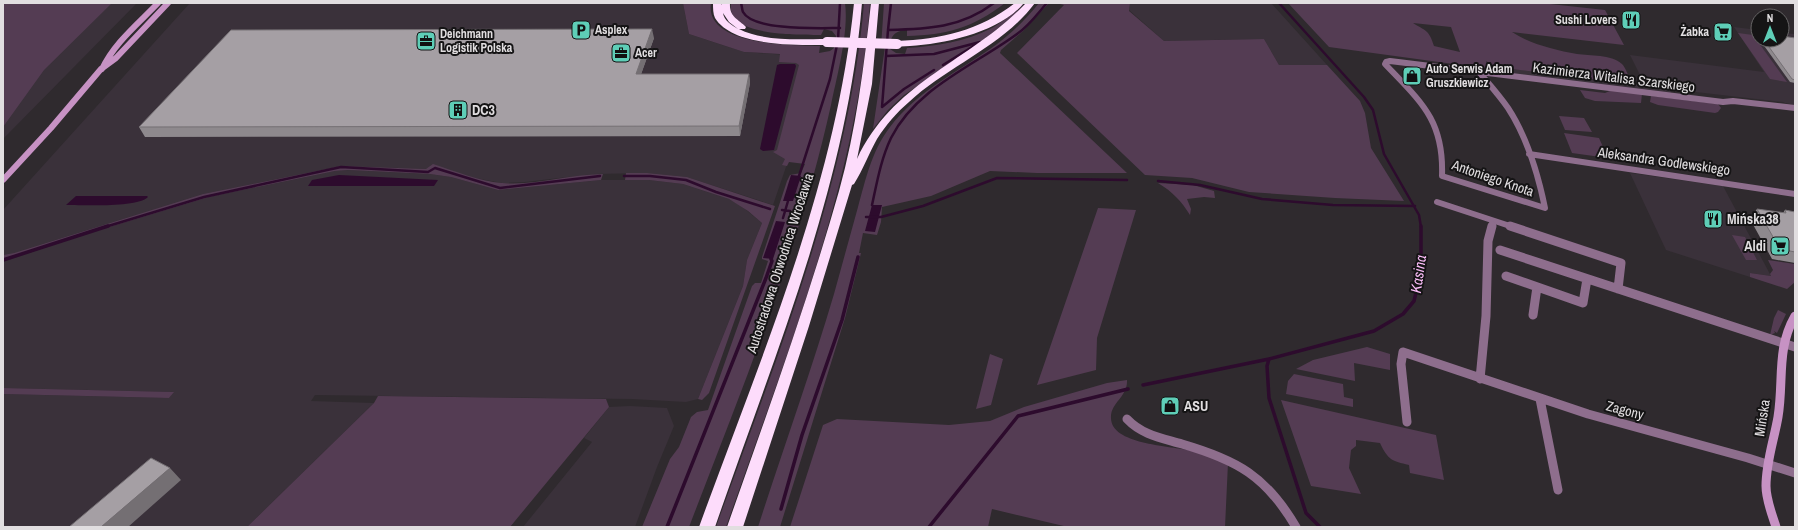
<svg xmlns="http://www.w3.org/2000/svg" width="1798" height="530" viewBox="0 0 1798 530" font-family="'Archivo Narrow',sans-serif">
  <style>
    .built { fill: #3a313a }
    .green { fill: #543c53; fill-rule: evenodd }
    .water { fill: #2d0b2d }
    .lines { fill: none; stroke-linecap: round; stroke-linejoin: round }
    .stream-far1 { stroke: #2d0b2d; stroke-width: 2.5 }
    .stream { stroke: #2d0b2d; stroke-width: 3.5 }
    .street-far1 { stroke: #8e6e8d; stroke-width: 6 }
    .street { stroke: #8e6e8d; stroke-width: 9 }
    .secondary-far1 { stroke: #c792c4; stroke-width: 6 }
    .secondary { stroke: #c792c4; stroke-width: 9 }
    .highway { fill: #fddcfb; fill-rule: evenodd }
    .highway-bridge { stroke: #fddcfb; stroke-width: 10 }
    .wall { fill: #8e898d }
    .shaded-wall { fill: #746f73 }
    .building { fill: #a59fa4; stroke: #746f73 }
    .labels { text-anchor: middle; dominant-baseline: central; stroke-width: 4; stroke-linejoin: round; paint-order: stroke }
    .far-poi-label { font-size: 12px; font-weight: bold; fill: #e1dee0; stroke: #151415; text-anchor: start }
    .street-label { font-size: 14px; fill: #e1dee0; stroke: #151415 }
    .poi-label { font-size: 14px; font-weight: bold; fill: #e1dee0; stroke: #151415; text-anchor: start }
    .water-label { font-size: 15px; font-style: italic; fill: #fabcf7; stroke: #151415 }
  </style>
  <rect width="100%" height="100%" fill="#2f2a2e"/>
  <!-- built -->
  <path class="built" d="M 3,3 L 137,3 L 3,139 Z
    M 190,3 L 683,3 L 689,34 L 744,52 L 816,57 L 787,164 L 773,205 L 687,177 L 647,173 L 594,174 L 525,182 L 502,183 L 426,169 L 341,166 L 203,194 L 14,253 L 3,255 L 3,210 Z
    M 1130,3 L 1271,3 L 1327,65 L 1279,65 L 1264,39 L 1164,41 L 1129,10 Z
    M 1734,27 L 1758,30 L 1758,40 L 1782,40 L 1782,33 L 1795,34 L 1795,105 L 1785,103 L 1783,102 L 1670,89 L 1671,94 L 1499,72 L 1496,67 L 1645,85 L 1630,55 L 1764,72 Z
    M 348,170 L 430,174 L 451,177 L 498,190 L 601,180 L 649,180 L 683,184 L 729,199 L 740,205 L 762,223 L 747,260 L 743,286 L 698,399 L 686,402 L 632,399 L 315,395 L 311,401 L 374,403 L 247,527 L 3,527 L 3,394 L 169,398 L 173,392 L 3,388 L 3,262 L 70,239 L 209,197 L 335,171 Z
    M 1630,173 L 1723,186 L 1771,276 L 1750,273 L 1750,277 L 1666,250 Z
    M 630,406 L 667,408 L 674,426 L 657,467 L 635,527 L 523,527 L 592,442 L 584,438 L 609,407 Z"/>
  <!-- green -->
  <path class="green" d="M 3,3 L 112,3 L 44,70 L 3,127 Z
    M 683,3 L 711,3 C 704,46 793,45 820,46 L 819,53 L 830,51 L 834,48 L 836,36 L 832,31 L 824,29 L 821,35 C 802,34 725,38 731,3 L 845,3 C 849,32 837,76 831,105 C 799,250 742,389 689,527 L 642,527 L 670,459 L 679,447 L 691,417 L 697,412 L 708,410 L 752,286 L 755,283 L 761,283 L 768,261 L 762,259 L 762,257 L 787,181 L 790,175 L 801,173 L 805,164 L 789,162 L 787,166 L 782,165 L 785,159 L 773,152 L 777,150 L 799,65 L 796,63 L 779,62 L 780,54 L 744,52 L 689,34 Z
    M 864,3 L 870,3 C 857,183 785,358 726,527 L 716,527 C 776,359 849,181 864,3 Z
    M 884,3 L 1005,3 C 973,28 946,35 907,36 L 907,30 C 894,31 890,36 890,49 L 896,53 L 905,54 L 907,48 C 936,46 965,42 992,28 C 1002,23 1014,11 1023,8 L 970,51 L 904,95 L 888,110 L 873,129 L 885,47 L 881,47 Z
    M 1039,3 L 1049,3 L 1023,31 L 1001,50 L 1000,53 L 1127,173 L 1037,173 L 990,171 L 931,196 L 882,207 L 881,222 L 877,235 L 863,233 L 859,253 L 861,253 L 845,318 L 780,527 L 758,527 C 783,449 811,372 834,294 C 842,265 850,236 858,207 C 866,179 871,152 890,127 C 918,90 960,71 997,44 C 1013,32 1027,18 1039,3 Z
    M 1056,3 L 1130,3 L 1129,11 L 1164,41 L 1264,39 L 1279,65 L 1327,65 L 1360,101 L 1365,113 L 1371,148 L 1404,201 L 1335,198 L 1249,192 L 1192,178 L 1145,175 L 1017,53 L 1064,5 Z
    M 1288,3 L 1541,3 L 1605,10 L 1624,45 L 1512,32 C 1530,44 1555,50 1577,54 C 1590,56 1611,54 1622,64 C 1626,68 1629,78 1632,84 L 1496,67 L 1486,61 L 1490,69 L 1329,47 ZM 1413,23 L 1451,27 L 1460,52 L 1434,46 C 1429,30 1426,31 1413,23 Z
    M 1738,33 L 1753,35 L 1787,82 L 1770,79 Z
    M 1580,90 L 1605,93 L 1612,90 L 1642,94 L 1641,103 L 1595,101 L 1585,98 Z
    M 1651,96 L 1718,104 L 1721,108 L 1718,112 L 1715,113 L 1658,105 L 1650,102 Z
    M 1559,116 L 1584,118 L 1592,132 L 1565,130 Z
    M 1564,133 L 1599,138 L 1608,158 L 1572,153 Z
    M 433,164 C 455,171 479,181 502,183 C 535,186 569,174 603,174 L 601,180 L 498,190 L 451,177 L 430,174 L 348,170 L 335,171 L 209,197 L 70,239 L 3,261 L 3,255 L 14,253 L 203,194 L 341,166 L 426,169 Z
    M 626,173 L 647,173 L 687,177 L 775,206 L 709,393 L 702,400 L 698,399 L 743,286 L 747,260 L 762,223 L 748,211 L 729,199 L 683,184 L 649,180 L 625,180 Z
    M 1158,183 L 1193,185 L 1214,191 L 1215,198 L 1204,197 L 1187,199 L 1191,209 L 1190,215 C 1181,201 1173,192 1158,183 Z
    M 1098,208 L 1136,210 L 1097,338 L 1096,370 L 1037,385 Z
    M 1732,235 L 1745,237 L 1757,260 L 1746,260 Z
    M 1768,260 L 1795,264 L 1795,282 L 1787,289 L 1750,277 L 1750,273 L 1771,276 L 1770,274 L 1773,270 Z
    M 1778,310 L 1786,314 L 1777,333 L 1774,331 L 1775,333 L 1770,335 L 1774,318 Z
    M 1367,347 L 1390,354 L 1390,370 L 1354,363 L 1355,381 L 1296,369 L 1313,360 Z
    M 990,354 L 1003,359 L 991,405 L 976,409 Z
    M 1294,374 L 1343,384 L 1344,397 L 1353,399 L 1353,407 L 1286,394 L 1288,381 Z
    M 1127,380 C 1128,397 1110,403 1111,418 C 1111,444 1169,446 1188,450 C 1201,453 1215,459 1228,463 L 1225,527 L 1068,527 L 992,509 L 988,527 L 790,527 L 823,425 L 837,419 L 949,425 L 990,421 L 1024,407 L 1107,383 Z
    M 3,388 L 174,392 L 169,398 L 3,394 Z
    M 378,396 L 606,399 L 609,407 L 510,527 L 247,527 L 374,403 Z
    M 1281,400 L 1436,435 L 1444,480 L 1410,473 L 1409,465 C 1392,461 1388,460 1380,443 L 1356,440 L 1356,446 L 1351,450 L 1349,468 L 1361,494 L 1311,486 Z"/>
  <!-- water -->
  <path class="water" d="M 780,64 L 795,64 L 796,66 L 774,150 L 763,151 L 760,149 L 777,65 Z
    M 339,175 L 438,180 L 434,186 L 308,186 L 312,180 Z
    M 791,175 L 801,176 L 793,201 L 783,201 Z
    M 76,196 L 147,196 L 148,197 C 137,208 84,205 66,205 Z
    M 872,205 L 882,205 L 875,232 L 865,231 Z
    M 776,221 L 785,222 L 773,259 L 763,258 Z"/>
  <g class="lines">
    <!-- stream-far1 -->
    <path class="stream-far1" d="M 741,3 C 742,6 742,10 743,12 C 753,31 821,28 840,28
      M 891,3 L 888,30 C 928,29 961,28 994,3
      M 1279,3 L 1364,97 L 1373,110 L 1384,154 L 1419,215 L 1421,227
      M 888,30 L 882,107 L 904,89 L 934,70
      M 886,56 L 934,54 L 980,42 L 943,65
      M 624,176 L 650,176 L 686,180 L 716,192 L 770,209
      M 799,176 L 830,79 L 838,40 L 840,3
      M 1158,181 L 1200,185 L 1262,199 L 1333,205 L 1415,206
      M 872,205 C 877,182 881,159 891,138 C 916,88 975,65 1017,34 C 1029,26 1038,13 1047,3
      M 782,210 L 790,211
      M 866,217 L 881,217 L 923,206 L 997,178 L 1127,180
      M 783,218 L 788,201
      M 105,227 L 204,197 L 341,167 L 428,172 L 435,168 L 500,188 L 600,176"/>
    <!-- stream -->
    <path class="stream" d="M 3,260 L 108,226
      M 1143,385 L 1269,359
      M 781,509 L 802,435 L 842,320 L 858,257
      M 667,527 L 766,278 L 772,261 L 771,259
      M 929,527 L 1018,416 L 1128,389
      M 1320,527 L 1306,513 L 1269,398 L 1267,366 L 1269,359 L 1374,331 L 1403,314 L 1414,301 L 1421,272 L 1421,226"/>
    <!-- street-far1 -->
    <path class="street-far1" d="M 1479,72 C 1489,84 1499,95 1508,108 C 1527,137 1538,174 1545,208 L 1442,176 C 1444,120 1421,102 1385,64 L 1386,62 L 1390,61 L 1723,102 L 1733,101 L 1795,108
      M 1529,154 L 1795,194
      M 1437,202 L 1513,227
      M 1491,227 L 1493,221"/>
    <!-- street -->
    <path class="street" d="M 1510,226 L 1621,263 L 1618,289
      M 1500,250 L 1795,347
      M 1506,276 L 1583,303 L 1587,279
      M 1533,315 L 1537,287
      M 1480,379 L 1486,316 L 1488,241 L 1492,226
      M 1540,399 L 1558,490
      M 1127,419 C 1142,435 1162,438 1182,444 C 1237,460 1266,476 1296,527
      M 1407,422 L 1401,364 L 1403,352 L 1588,414 L 1748,458 L 1795,473"/>
    <!-- secondary-far1 -->
    <path class="secondary-far1" d="M 102,69 C 115,42 138,24 158,3
      M 3,180 L 51,128 L 101,69 L 116,58 L 168,3"/>
    <!-- secondary -->
    <path class="secondary" d="M 1776,527 C 1772,514 1766,500 1766,486 C 1766,462 1774,440 1778,417 C 1784,381 1776,349 1795,316"/>
    <!-- highway -->
    <path class="highway" d="M 713,3 L 721,3 L 722,5 L 722,3 L 730,3 C 729,17 738,19 746,27 L 745,29 L 739,29 C 765,42 799,39 827,39 L 832,42 L 827,45 C 797,45 733,47 715,18 C 713,14 713,8 713,3 ZM 723,13 L 729,22 L 738,29 C 732,25 724,21 723,13 Z
      M 854,3 L 862,3 C 847,185 774,356 715,527 L 699,527 C 761,356 836,185 854,3 Z
      M 871,3 L 879,3 L 872,84 L 857,159 C 894,80 970,62 1026,3 L 1035,3 C 1003,46 948,66 909,102 C 897,112 886,125 877,139 C 869,153 863,170 854,184 L 852,185 L 809,326 L 743,527 L 727,527 C 766,416 807,304 839,191 C 856,130 864,66 871,3 Z
      M 1015,3 L 1024,3 C 1000,32 946,44 910,46 C 904,46 897,48 892,44 L 897,41 C 941,39 979,31 1015,3 Z"/>
    <!-- highway-bridge -->
    <path class="highway-bridge" d="M 827,42 L 897,44"/>
  </g>
  <!-- wall -->
  <path class="wall" d="M 654,38 L 641,74 L 749,74 L 750,83 L 740,136 L 145,137 L 139,127 Z
    M 1795,38 L 1795,83 L 1790,82 L 1760,40 L 1782,40 Z
    M 1757,209 L 1783,213 L 1785,210 L 1795,212 L 1795,263 L 1772,259 L 1750,219 Z"/>
  <!-- shaded-wall -->
  <path class="shaded-wall" d="M 652,29 L 654,38 L 638,83 L 636,74 Z
    M 749,74 L 750,83 L 740,136 L 739,126 Z
    M 170,468 L 181,480 L 128,527 L 101,527 Z"/>
  <!-- building -->
  <path class="building" d="M 652,29 L 636,74 L 749,74 L 739,126 L 139,127 L 231,30 Z
    M 1782,36 L 1795,38 L 1795,80 L 1792,79 L 1764,40 L 1782,40 Z
    M 1757,209 L 1786,213 L 1785,210 L 1795,212 L 1795,252 L 1780,249 Z
    M 151,458 L 170,468 L 101,527 L 69,527 Z"/>
  <!-- icons -->
  <defs>
    <symbol id="restaurant-square" viewBox="-11 -11 22 22"><rect x="-9" y="-9" width="18" height="18" rx="4" fill="#5eceb7" stroke="#151415"/><path d="M-5-6h1v4h1v-4h1v4h1v-4h1v5L-1.5 .5V6h-2V.5L-5-1ZM5-6V6H3V1.5H1.5Q1.5-4 5-6Z" fill="#111"/></symbol>
    <symbol id="parking-square" viewBox="-11 -11 22 22"><rect x="-9" y="-9" width="18" height="18" rx="4" fill="#5eceb7" stroke="#151415"/><path d="M-3.5-5.5H1a3.5 3.5 0 0 1 0 7H-1V5.5H-3.5ZM-1-3.4V-.6H.8a1.4 1.4 0 0 0 0-2.8Z" fill="#111"/></symbol>
    <symbol id="supermarket-square" viewBox="-11 -11 22 22"><rect x="-9" y="-9" width="18" height="18" rx="4" fill="#5eceb7" stroke="#151415"/><path d="M-6-5.5h2.5l.6 2H6L4.5 2H-2.5L-4.4-4H-6ZM-1.5 3.2a1.3 1.3 0 1 0 .1 0ZM3 3.2a1.3 1.3 0 1 0 .1 0Z" fill="#111"/></symbol>
    <symbol id="office-square" viewBox="-11 -11 22 22"><rect x="-9" y="-9" width="18" height="18" rx="4" fill="#5eceb7" stroke="#151415"/><path d="M-6-3h4V-5.5h4V-3h4V5H-6ZM-1-4.5V-3h2v-1.5ZM-6 0V1H6V0Z" fill="#111"/></symbol>
    <symbol id="shop-square" viewBox="-11 -11 22 22"><rect x="-9" y="-9" width="18" height="18" rx="4" fill="#5eceb7" stroke="#151415"/><path d="M-5-2.5h2.3a2.7 3.5 0 0 1 5.4 0H5L5.5 6h-11ZM-1.5-2.5h3a1.5 2.3 0 0 0-3 0Z" fill="#111"/></symbol>
    <symbol id="building-square" viewBox="-11 -11 22 22"><rect x="-9" y="-9" width="18" height="18" rx="4" fill="#5eceb7" stroke="#151415"/><path d="M-4-6H4V6H1V3H-1V6H-4ZM-2.5-4.3h1.7v1.8h-1.7ZM.8-4.3h1.7v1.8H.8ZM-2.5-1h1.7V.8h-1.7ZM.8-1h1.7V.8H.8Z" fill="#111"/></symbol>
  </defs>
  <g fill-rule="evenodd">
    <use href="#restaurant-square" x="1620" y="9" width="22" height="22"/>
    <use href="#parking-square" x="570" y="19" width="22" height="22"/>
    <use href="#supermarket-square" x="1712" y="21" width="22" height="22"/>
    <use href="#office-square" x="415" y="30" width="22" height="22"/>
    <use href="#office-square" x="610" y="42" width="22" height="22"/>
    <use href="#shop-square" x="1401" y="65" width="22" height="22"/>
    <use href="#building-square" x="447" y="99" width="22" height="22"/>
    <use href="#restaurant-square" x="1702" y="208" width="22" height="22"/>
    <use href="#supermarket-square" x="1769" y="235" width="22" height="22"/>
    <use href="#shop-square" x="1159" y="395" width="22" height="22"/>
  </g>
  <g class="labels">
    <!-- far-poi labels -->
    <g class="far-poi-label">
      <text x="1617" y="20" text-anchor="end">Sushi Lovers</text>
      <text x="595" y="30">Asplex</text>
      <text x="1709" y="32" text-anchor="end">Żabka</text>
      <text x="440" y="34">Deichmann<tspan x="440" dy="14">Logistik Polska</tspan></text>
      <text x="635" y="53">Acer</text>
      <text x="1426" y="69">Auto Serwis Adam<tspan x="1426" dy="14">Gruszkiewicz</tspan></text>
    </g>
    <!-- street labels -->
    <g class="street-label">
      <text transform="translate(1614 77) rotate(7)">Kazimierza Witalisa Szarskiego</text>
      <text transform="translate(1664 161) rotate(8)">Aleksandra Godlewskiego</text>
      <text transform="translate(1493 178) rotate(19)">Antoniego Knota</text>
      <text transform="translate(780 263) rotate(-72)">Autostradowa Obwodnica Wrocławia</text>
      <text transform="translate(1625 410) rotate(15)">Zagony</text>
      <text transform="translate(1762 418) rotate(-81)">Mińska</text>
    </g>
    <!-- poi labels -->
    <g class="poi-label">
      <text x="472" y="110">DC3</text>
      <text x="1727" y="219">Mińska38</text>
      <text x="1766" y="246" text-anchor="end">Aldi</text>
      <text x="1184" y="406">ASU</text>
    </g>
    <!-- water labels -->
    <g class="water-label">
      <text transform="translate(1418 274) rotate(-82)">Kasina</text>
    </g>
  </g>
  <!-- border -->
  <rect width="1798" height="530" fill="none" stroke="#e1dee0" stroke-width="8"/>
  <!-- north arrow -->
  <g transform="translate(1770 28)"><circle r="19" fill="#151415" stroke="#676566"/>
  <path d="M0-3L7 15L0 10L-7 15Z" fill="#5eceb7"/>
  <text y="-6" font-size="11" font-weight="bold" text-anchor="middle" fill="#e1dee0">N</text>
  </g>
</svg>
